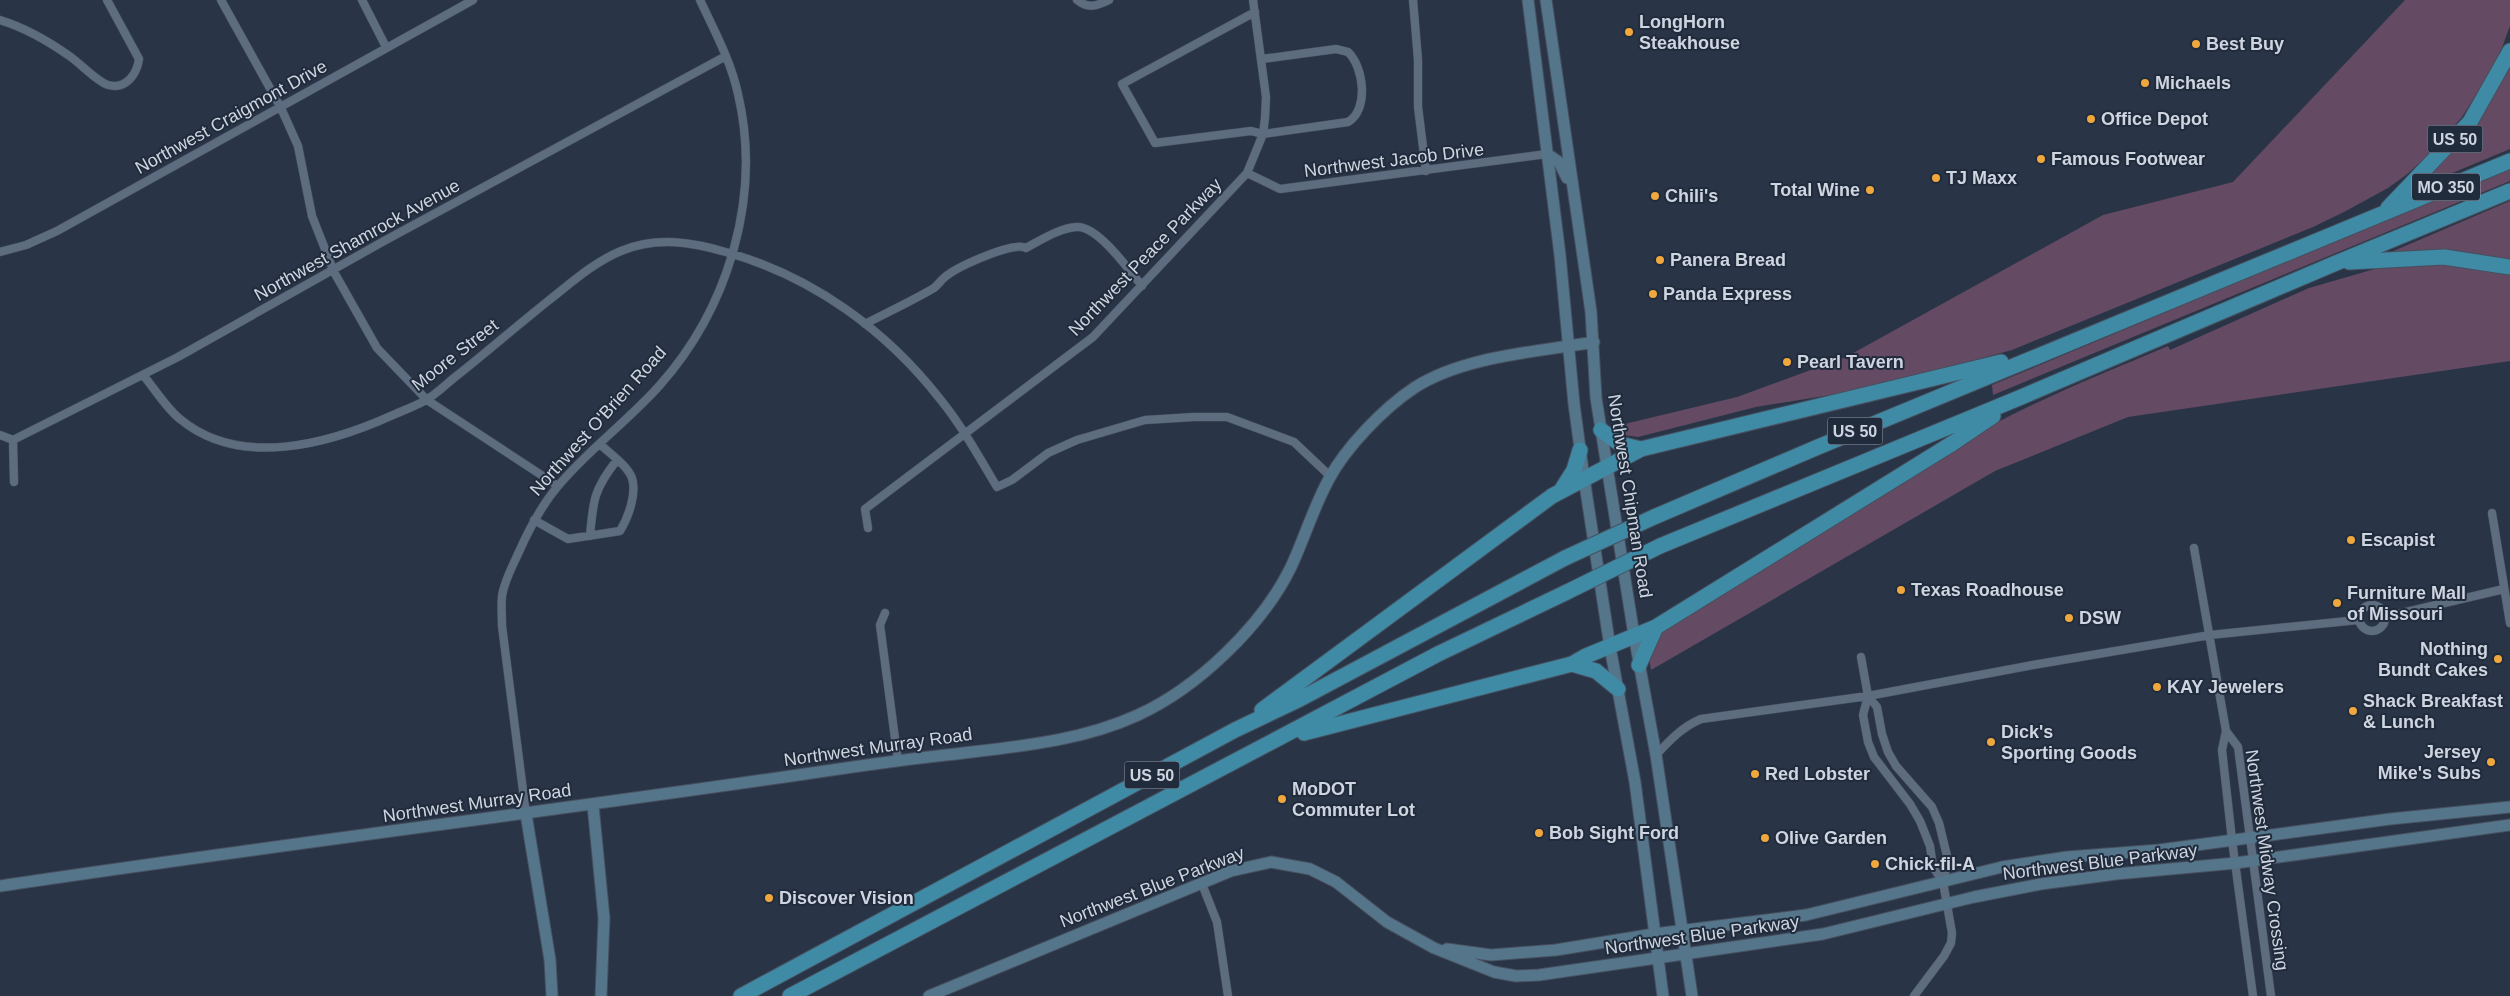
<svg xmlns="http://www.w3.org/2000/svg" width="2510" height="996" viewBox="0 0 2510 996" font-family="Arial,sans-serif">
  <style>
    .green { fill: #644a63 }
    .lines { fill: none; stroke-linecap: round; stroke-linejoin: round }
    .street-casing { stroke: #47505f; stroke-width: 9 }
    .secondary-casing { stroke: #47505f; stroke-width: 13 }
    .highway-casing { stroke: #47505f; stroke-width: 17 }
    .street { stroke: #5e6c80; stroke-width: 8 }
    .secondary { stroke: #55758b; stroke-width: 11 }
    .highway { stroke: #3f8ba6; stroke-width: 15 }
    .highway-bridge-casing { stroke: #47505f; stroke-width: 17; stroke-linecap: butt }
    .highway-bridge { stroke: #3f8ba6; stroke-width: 15 }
    .poi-dot { fill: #efa73e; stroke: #202b3c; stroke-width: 2 }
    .labels { text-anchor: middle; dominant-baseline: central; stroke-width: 4; stroke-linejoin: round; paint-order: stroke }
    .shield { fill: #202b3c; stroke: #9aa2af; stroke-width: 1 }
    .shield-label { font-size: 16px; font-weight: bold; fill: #ced5e0 }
    .poi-label { font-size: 18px; font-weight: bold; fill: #ced5e0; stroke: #202b3c; text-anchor: start }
    .street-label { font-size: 18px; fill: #ced5e0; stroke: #202b3c }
  </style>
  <rect width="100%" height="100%" fill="#293547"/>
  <!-- green -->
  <path class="green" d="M 2405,0 L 2510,0 L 2510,26 L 2503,45 L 2491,71 L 2462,117 L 2434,150 L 2406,175 L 2388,188 L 2344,212 L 2313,227 L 2012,350 L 1867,389 L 1756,407 L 1638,437 L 1624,435 L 1612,427 L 1737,397 L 1846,357 L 2103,215 L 2233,182 Z
    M 2510,59 L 2510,149 L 2409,191 Z
    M 2510,168 L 2510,181 L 1993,395 L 1992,385 Z
    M 2510,201 L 2510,260 L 2457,252 L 2391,252 Z
    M 2428,262 L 2510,271 L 2510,361 L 2128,417 L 1995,471 L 1651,670 L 1648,652 L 1659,634 L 1994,424 C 2051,394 2109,371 2168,346 L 2170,350 L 2309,288 L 2385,266 Z"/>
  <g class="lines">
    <defs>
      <path id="street" d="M 221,0 L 281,108 L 298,146 L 312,216 L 334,272 L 377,348 L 427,400 L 558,486
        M 362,0 L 386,47
        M 1077,0 C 1088,9 1097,6 1109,0
        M 1413,0 L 1418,60 L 1418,107 L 1426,171
        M 1255,12 L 1122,84 L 1155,143 L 1251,131 L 1263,134 L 1348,122 C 1369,110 1364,67 1348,52 L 1336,49 L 1262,59
        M 0,20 C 23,27 48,41 68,55 C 79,62 97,82 108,85 C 126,90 137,74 139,59 L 107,0
        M 1247,173 L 1280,189 L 1547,154
        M 0,252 L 26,245 L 57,231 L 473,0
        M 865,324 C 888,312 912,301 934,288 C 938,285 941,280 945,277 C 957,267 1013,241 1026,248 C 1041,240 1059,228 1077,227 C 1098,226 1129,270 1142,286
        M 143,375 C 155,389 166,408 180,419 C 240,469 329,444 393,415 C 404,410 416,406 426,400 C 438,393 448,382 459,374 C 489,350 518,325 548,301 C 571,283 594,262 621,251 C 657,236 693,242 729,253 C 813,277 886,330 940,399 C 962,426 979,457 997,487 L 1012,480 L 1048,453 L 1077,440 L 1145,420 L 1194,417 L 1227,417 L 1294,442 L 1330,476
        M 0,435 L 13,440 L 178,357 L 384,241 L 726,56
        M 13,440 L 14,482
        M 2492,513 L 2510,623
        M 534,520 L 568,539 L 620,531 C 628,518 637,494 632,478 C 627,465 610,454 600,444
        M 868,528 L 865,509 L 1093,337 L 1247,173 L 1263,134 L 1265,118 L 1266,97 L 1253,0
        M 590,536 C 593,500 594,489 617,460
        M 2194,548 L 2226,731 L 2222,750 L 2232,840 L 2253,996
        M2359 618a13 13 0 1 1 26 0a13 13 0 1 1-26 0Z
        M 885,613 L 880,625 L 898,761
        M 2385,617 L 2504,589
        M 1861,657 L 1868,696 L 1863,715 L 1868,742 L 1874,757 L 1910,804 L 1920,821 L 1930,846 L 1933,867 L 1943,882
        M 1868,696 L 1877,707 L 1882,734 L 1888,752 L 1896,766 L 1932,807 L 1939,823 L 1948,860 L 1943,882 L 1952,933 L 1951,943 L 1944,956 L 1914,996
        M 2226,731 L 2238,747 L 2271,996
        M 1656,755 C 1670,740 1682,727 1701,719 L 1868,696 L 2033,665 L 2210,635 L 2358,620
        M 526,814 L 502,626 C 502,616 501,605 502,596 C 504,582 512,567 518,554 C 529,529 541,506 558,486 C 589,449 628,421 660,385 C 729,307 762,196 738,94 C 731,61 714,30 700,0
        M 1202,884 L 1217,922 L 1228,996"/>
      <path id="secondary" d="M 1528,0 L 1560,255 L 1574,404 L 1584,478 L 1610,647 L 1635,782 L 1663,996
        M 1546,0 L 1591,312 L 1596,398 L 1634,635 L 1656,755 L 1692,996
        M 1547,154 L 1559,162 L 1567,178
        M 593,805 L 604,918 L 601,996
        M 526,814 L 550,960 L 552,996
        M 0,886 C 268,846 537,813 805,774 C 852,767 899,760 946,755 C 1011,747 1077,743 1138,715 C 1197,688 1261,627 1290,569 C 1304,540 1313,508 1329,479 C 1346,447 1384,408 1414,388 C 1463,356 1537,352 1594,342
        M 1447,949 L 1491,955 L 1556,950 L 1654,934 L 1806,915 L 2002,867 L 2067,857 L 2159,850 L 2390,819 L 2510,807
        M 929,996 L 1231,871 L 1271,862 L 1310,869 L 1336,882 L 1387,922 L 1434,948 L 1494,972 L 1516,976 L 1539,975 L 1823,934 L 1974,897 L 2041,884 L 2116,874 L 2236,863 L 2510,825"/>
      <path id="highway" d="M 2388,208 L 2470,122 L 2510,51
        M 2349,262 L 2444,257 L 2510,267
        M 1601,430 L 1620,444 L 1641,449
        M 1562,489 L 1574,470 L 1580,450
        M 1654,517 L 1818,447 L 2510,161
        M 1660,546 L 2019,398 L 2336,263 L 2510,191
        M 1572,664 L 1596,671 L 1618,689
        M 1639,665 L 1656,627
        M 1262,710 L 1552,496 L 1641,449 L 2001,362
        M 1304,733 L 1572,664 L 1586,656 L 1656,627 L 1953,443 L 1993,416
        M 741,996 L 1235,730 L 1300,699 L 1565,558
        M 790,996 L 1438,654 L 1567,592"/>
    </defs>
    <!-- street casing -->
    <use href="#street" class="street-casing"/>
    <!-- secondary casing -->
    <use href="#secondary" class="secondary-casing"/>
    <!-- highway casing -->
    <use href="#highway" class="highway-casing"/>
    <!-- street -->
    <use href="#street" class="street"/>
    <!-- secondary -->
    <use href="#secondary" class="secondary"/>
    <!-- highway -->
    <use href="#highway" class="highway"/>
    <defs>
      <path id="highway-bridge" d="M 1565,558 L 1654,517
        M 1567,592 L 1660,546"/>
    </defs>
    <!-- highway-bridge casing -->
    <use href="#highway-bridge" class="highway-bridge-casing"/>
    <!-- highway-bridge -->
    <use href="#highway-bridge" class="highway-bridge"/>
  </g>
  <!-- markers -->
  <g class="poi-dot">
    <circle cx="1629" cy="32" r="5"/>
    <circle cx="2196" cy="44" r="5"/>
    <circle cx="2145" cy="83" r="5"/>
    <circle cx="2091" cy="119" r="5"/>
    <circle cx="2041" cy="159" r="5"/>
    <circle cx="1936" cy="178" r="5"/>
    <circle cx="1870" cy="190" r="5"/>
    <circle cx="1655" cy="196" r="5"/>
    <circle cx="1660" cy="260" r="5"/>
    <circle cx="1653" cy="294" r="5"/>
    <circle cx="1787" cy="362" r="5"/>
    <circle cx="2351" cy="540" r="5"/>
    <circle cx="1901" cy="590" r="5"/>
    <circle cx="2337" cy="603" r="5"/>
    <circle cx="2069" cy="618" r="5"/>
    <circle cx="2498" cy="659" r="5"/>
    <circle cx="2157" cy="687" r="5"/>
    <circle cx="2353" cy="711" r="5"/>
    <circle cx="1991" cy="742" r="5"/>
    <circle cx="2491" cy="762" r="5"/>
    <circle cx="1755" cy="774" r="5"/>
    <circle cx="1282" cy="799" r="5"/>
    <circle cx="1539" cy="833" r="5"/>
    <circle cx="1765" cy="838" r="5"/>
    <circle cx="1875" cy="864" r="5"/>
    <circle cx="769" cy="898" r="5"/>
  </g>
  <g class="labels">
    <!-- shield labels -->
    <g class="shield">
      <rect x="2427.5" y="125.5" width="55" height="27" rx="4"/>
      <rect x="2412" y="173.5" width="68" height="27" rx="4"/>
      <rect x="1827.5" y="417.5" width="55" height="27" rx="4"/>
      <rect x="1124.5" y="761.5" width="55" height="27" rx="4"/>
    </g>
    <g class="shield-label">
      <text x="2455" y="139">US 50</text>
      <text x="2446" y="187">MO 350</text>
      <text x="1855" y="431">US 50</text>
      <text x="1152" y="775">US 50</text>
    </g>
    <!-- poi labels -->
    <g class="poi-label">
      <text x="1639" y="22">LongHorn<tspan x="1639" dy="21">Steakhouse</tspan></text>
      <text x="2206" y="44">Best Buy</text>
      <text x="2155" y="83">Michaels</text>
      <text x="2101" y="119">Office Depot</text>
      <text x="2051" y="159">Famous Footwear</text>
      <text x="1946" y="178">TJ Maxx</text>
      <text x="1860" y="190" text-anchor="end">Total Wine</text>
      <text x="1665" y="196">Chili's</text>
      <text x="1670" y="260">Panera Bread</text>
      <text x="1663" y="294">Panda Express</text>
      <text x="1797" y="362">Pearl Tavern</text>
      <text x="2361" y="540">Escapist</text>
      <text x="1911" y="590">Texas Roadhouse</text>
      <text x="2347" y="593">Furniture Mall<tspan x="2347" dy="21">of Missouri</tspan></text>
      <text x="2079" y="618">DSW</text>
      <text x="2488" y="649" text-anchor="end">Nothing<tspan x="2488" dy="21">Bundt Cakes</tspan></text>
      <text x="2167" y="687">KAY Jewelers</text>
      <text x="2363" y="701">Shack Breakfast<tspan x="2363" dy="21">&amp; Lunch</tspan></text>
      <text x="2001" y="732">Dick's<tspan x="2001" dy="21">Sporting Goods</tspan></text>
      <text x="2481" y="752" text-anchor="end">Jersey<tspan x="2481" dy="21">Mike's Subs</tspan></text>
      <text x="1765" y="774">Red Lobster</text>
      <text x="1292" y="789">MoDOT<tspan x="1292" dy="21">Commuter Lot</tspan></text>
      <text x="1549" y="833">Bob Sight Ford</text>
      <text x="1775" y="838">Olive Garden</text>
      <text x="1885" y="864">Chick-fil-A</text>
      <text x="779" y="898">Discover Vision</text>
    </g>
    <!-- street labels -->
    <g class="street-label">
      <text transform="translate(231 117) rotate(-29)">Northwest Craigmont Drive</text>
      <text transform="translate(1394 160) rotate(-7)">Northwest Jacob Drive</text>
      <text transform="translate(357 240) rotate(-29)">Northwest Shamrock Avenue</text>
      <text transform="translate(1145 257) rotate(-46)">Northwest Peace Parkway</text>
      <text transform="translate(455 355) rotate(-38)">Moore Street</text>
      <text transform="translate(598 421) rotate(-48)">Northwest O'Brien Road</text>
      <text transform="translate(1630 496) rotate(81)">Northwest Chipman Road</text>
      <text transform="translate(878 747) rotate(-8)">Northwest Murray Road</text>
      <text transform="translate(477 803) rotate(-8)">Northwest Murray Road</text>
      <text transform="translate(2267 860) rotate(82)">Northwest Midway Crossing</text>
      <text transform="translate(2100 862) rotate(-7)">Northwest Blue Parkway</text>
      <text transform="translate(1152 887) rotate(-21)">Northwest Blue Parkway</text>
      <text transform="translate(1702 935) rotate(-8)">Northwest Blue Parkway</text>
    </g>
  </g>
</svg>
